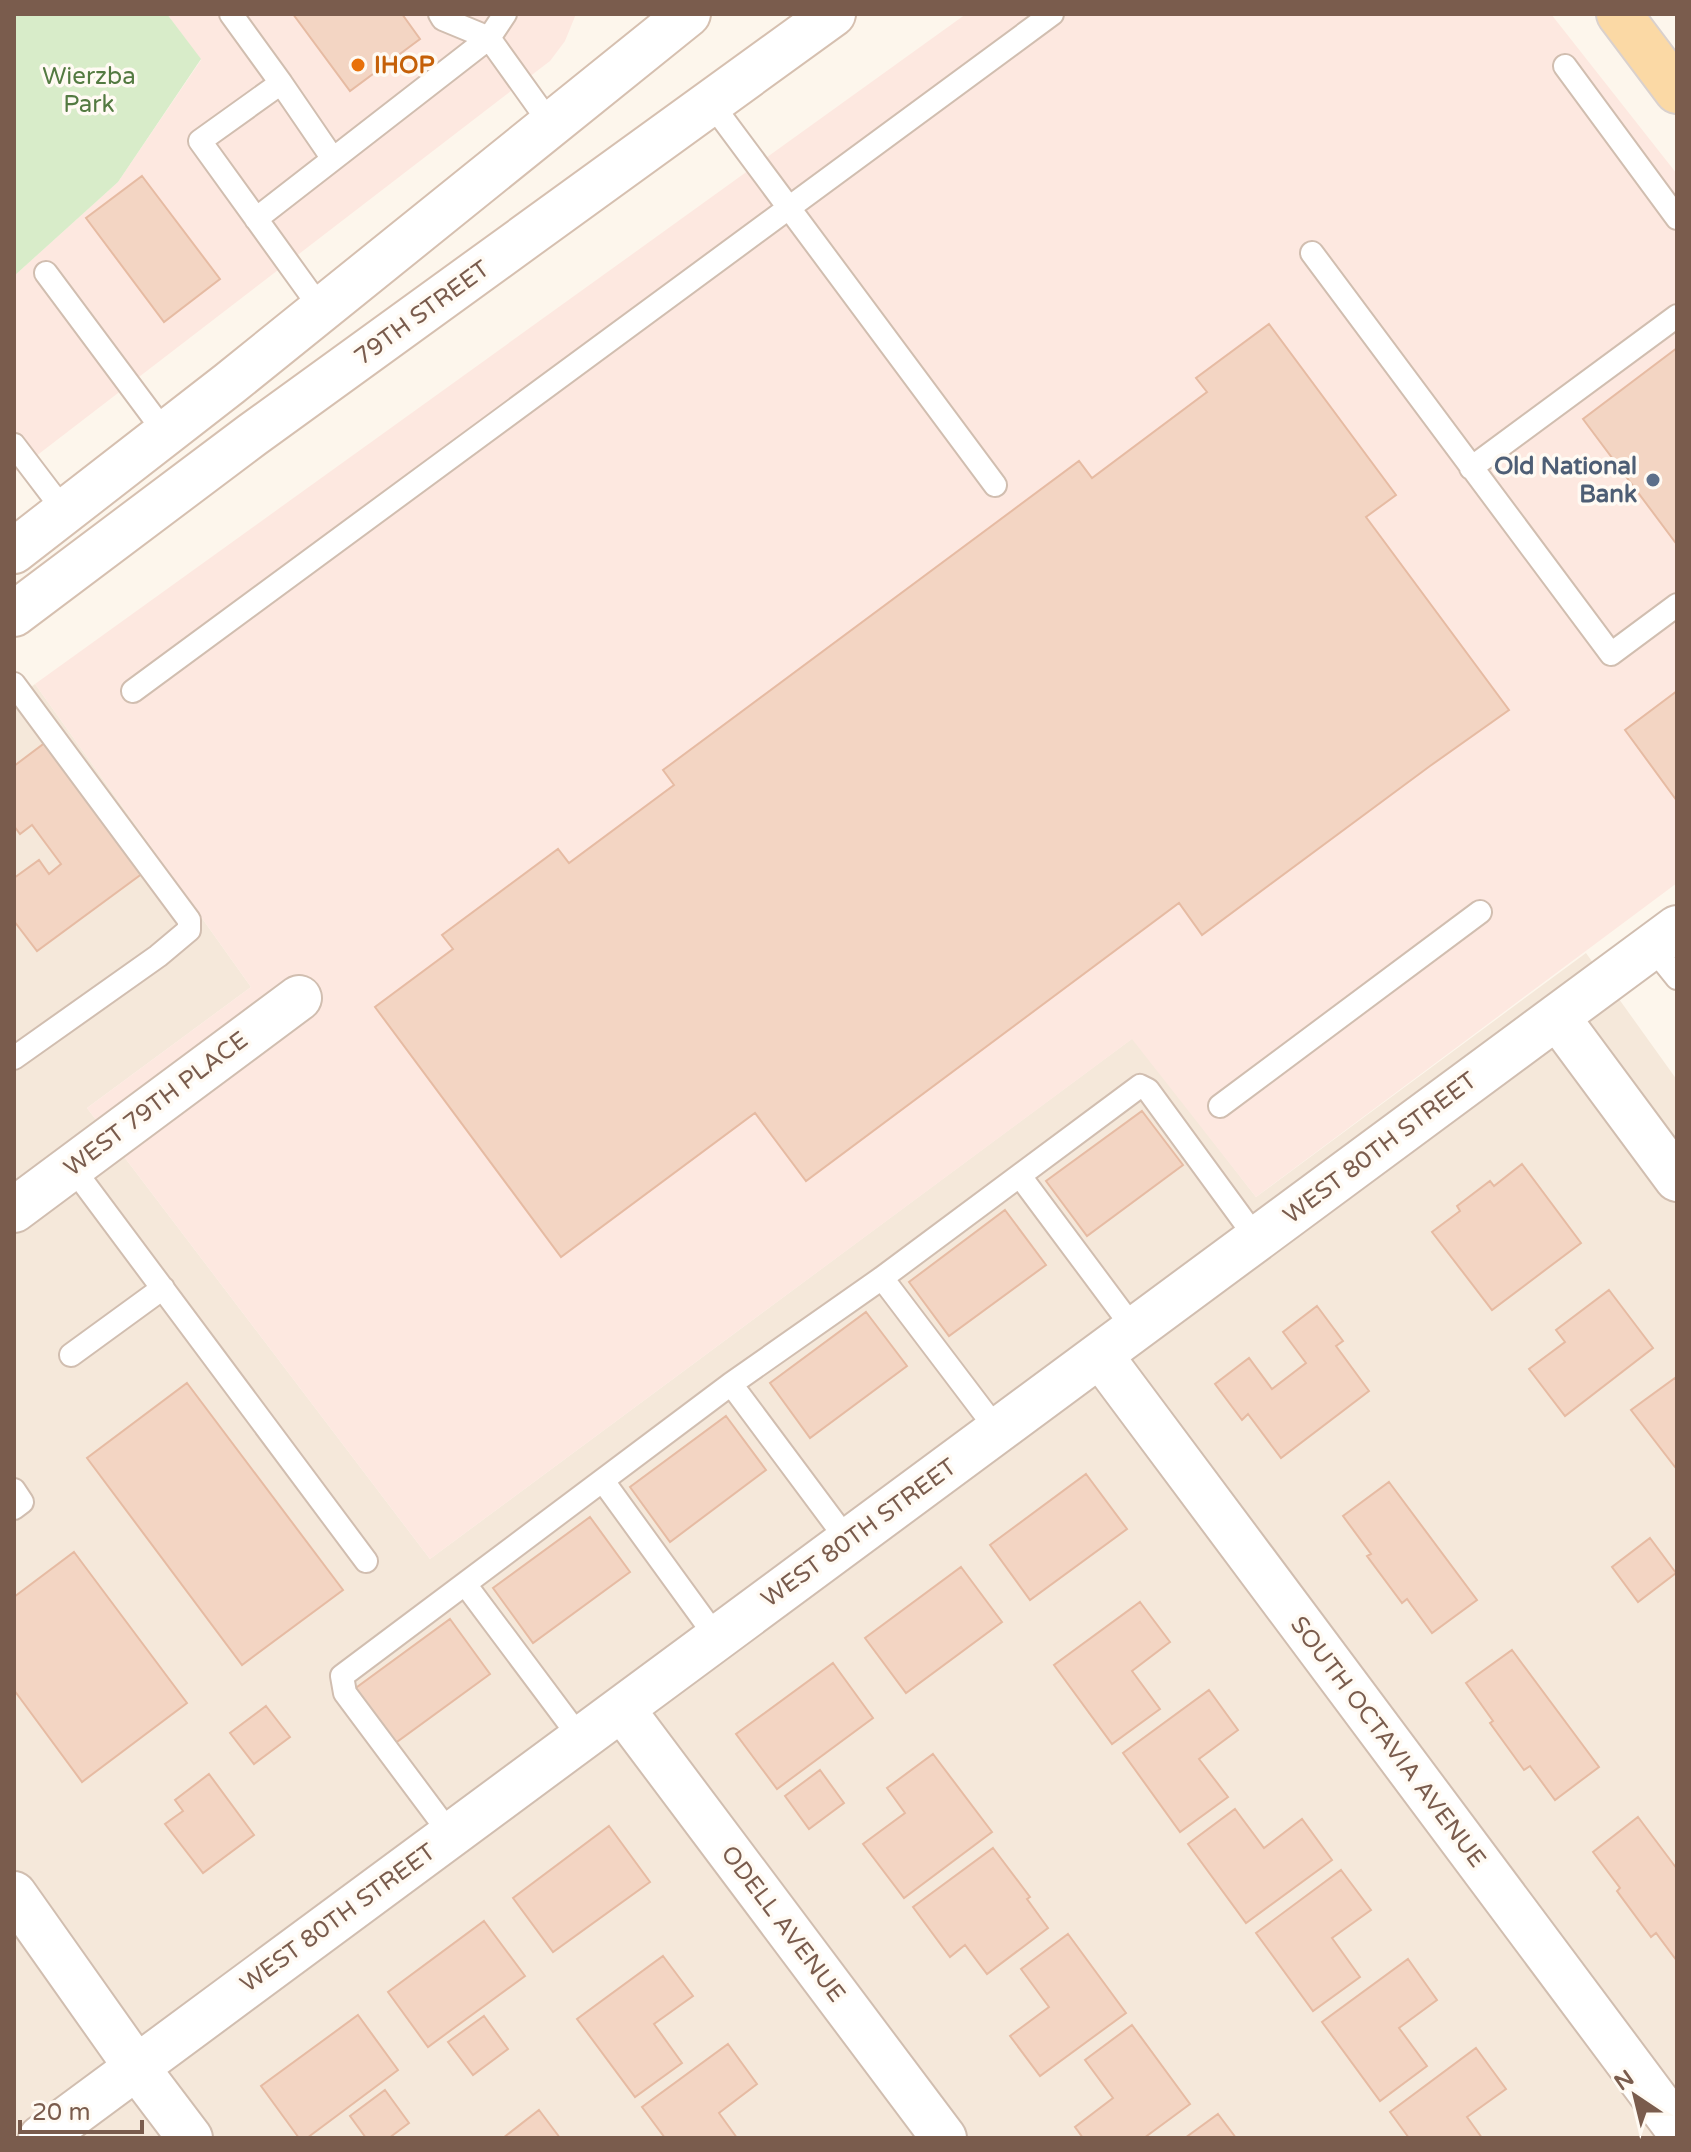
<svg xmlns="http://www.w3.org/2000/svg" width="1691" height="2152" viewBox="0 0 1691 2152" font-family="'Varela Round',sans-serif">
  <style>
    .residential { fill: #f5e8da }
    .commercial { fill: #fde8e0 }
    .green { fill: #d8ecc9 }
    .building { fill: #f3d5c3; stroke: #e6bba3; stroke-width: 2 }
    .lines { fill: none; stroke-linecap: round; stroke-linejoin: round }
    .service-casing { stroke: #d1beb0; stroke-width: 26 }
    .minor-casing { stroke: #d1beb0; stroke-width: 48 }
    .secondary-casing { stroke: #d6c0b0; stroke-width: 48 }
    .primary-casing { stroke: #dad1cd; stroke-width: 48 }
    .service { stroke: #fff; stroke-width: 22 }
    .minor { stroke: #fff; stroke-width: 44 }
    .secondary { stroke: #fff; stroke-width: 44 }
    .primary { stroke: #fbd9a5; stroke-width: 44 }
    .food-dot { fill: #e8710a; stroke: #fffaf3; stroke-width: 3 }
    .service-dot { fill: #5c6f8a; stroke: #fffaf3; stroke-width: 3 }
    .labels { text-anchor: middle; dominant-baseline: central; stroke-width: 7; stroke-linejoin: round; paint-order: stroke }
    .food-label { font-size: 24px; font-weight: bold; fill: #c56008; stroke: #fffaf3; text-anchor: start }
    .park-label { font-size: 24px; fill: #537a41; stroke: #fffaf3 }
    .street-label { font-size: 24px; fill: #7a5c4d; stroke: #fffaf3 }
    .service-label { font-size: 24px; font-weight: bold; fill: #4e5e75; stroke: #fffaf3; text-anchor: end }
  </style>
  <rect width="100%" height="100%" fill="#fdf6ec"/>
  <!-- residential -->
  <path class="residential" d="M 35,684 L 251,987 L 87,1108 L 430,1559 L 1133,1038 L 1256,1197 L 1586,953 L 1677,1080 L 1677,2138 L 14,2138 L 14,700 Z"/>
  <!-- commercial -->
  <path class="commercial" d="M 167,14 L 576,14 L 565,41 L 550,61 L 14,473 L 14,276 L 118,182 L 201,60 Z
    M 966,14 L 1551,14 L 1677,174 L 1677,883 L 1256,1197 L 1132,1039 L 430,1559 L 87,1108 L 251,987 L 35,684 Z"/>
  <!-- green -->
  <path class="green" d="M 14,14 L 167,14 L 201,59 L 118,182 L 14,276 Z"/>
  <!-- building -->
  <path class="building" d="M 293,14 L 402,14 L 420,39 L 350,91 Z
    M 142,176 L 220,279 L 164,322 L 86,218 Z
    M 1269,324 L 1396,495 L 1366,517 L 1509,710 L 1430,766 L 1202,935 L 1179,903 L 806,1181 L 755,1113 L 561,1257 L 375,1007 L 453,949 L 442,935 L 558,849 L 569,863 L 674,785 L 663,770 L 1079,461 L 1092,478 L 1207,392 L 1196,378 Z
    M 1677,348 L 1677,540 L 1675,542 L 1583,419 Z
    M 1677,691 L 1677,801 L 1625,730 Z
    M 46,742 L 143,873 L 37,951 L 14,921 L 14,878 L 39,860 L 49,874 L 61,864 L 32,825 L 20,834 L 14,826 L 14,766 Z
    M 1142,1111 L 1183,1165 L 1087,1236 L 1046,1181 Z
    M 1522,1164 L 1581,1243 L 1492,1310 L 1432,1232 L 1460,1211 L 1457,1206 L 1490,1181 L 1494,1186 Z
    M 1005,1210 L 1046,1265 L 949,1336 L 909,1282 Z
    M 1609,1290 L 1653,1348 L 1565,1416 L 1529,1369 L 1565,1342 L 1556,1330 Z
    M 1317,1306 L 1343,1341 L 1336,1346 L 1369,1391 L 1281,1458 L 1248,1414 L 1242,1420 L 1215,1384 L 1249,1358 L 1272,1389 L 1306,1363 L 1283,1332 Z
    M 866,1312 L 907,1366 L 810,1438 L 770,1383 Z
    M 1675,1378 L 1677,1381 L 1677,1466 L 1675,1467 L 1631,1410 Z
    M 187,1383 L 343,1590 L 242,1665 L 87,1458 Z
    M 726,1416 L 766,1470 L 670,1542 L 630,1487 Z
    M 1086,1474 L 1127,1529 L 1030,1600 L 990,1545 Z
    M 1389,1482 L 1477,1600 L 1432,1633 L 1407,1599 L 1402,1603 L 1367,1556 L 1371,1554 L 1343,1516 Z
    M 590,1517 L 630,1572 L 533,1643 L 493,1588 Z
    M 1650,1538 L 1676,1573 L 1638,1602 L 1612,1567 Z
    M 74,1552 L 187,1703 L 82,1782 L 14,1690 L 14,1597 Z
    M 961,1567 L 1002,1622 L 906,1693 L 865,1638 Z
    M 1140,1602 L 1170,1642 L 1132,1671 L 1160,1709 L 1112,1744 L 1054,1665 Z
    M 450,1619 L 490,1674 L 394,1744 L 353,1690 Z
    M 1512,1650 L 1599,1767 L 1555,1800 L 1530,1766 L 1524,1770 L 1490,1723 L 1493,1721 L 1466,1683 Z
    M 833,1663 L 873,1718 L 777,1789 L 736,1734 Z
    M 1209,1690 L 1238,1730 L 1199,1759 L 1228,1797 L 1180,1832 L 1123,1753 Z
    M 266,1706 L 290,1737 L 254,1764 L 230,1733 Z
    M 933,1754 L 992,1832 L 904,1898 L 863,1844 L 905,1813 L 887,1788 Z
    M 820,1770 L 844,1803 L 809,1829 L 785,1796 Z
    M 209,1774 L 254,1835 L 203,1873 L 165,1824 L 183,1811 L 175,1800 Z
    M 1235,1809 L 1264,1848 L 1302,1819 L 1332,1860 L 1246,1923 L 1188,1844 Z
    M 1638,1817 L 1677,1869 L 1677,1961 L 1656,1933 L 1651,1937 L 1617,1891 L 1620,1888 L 1593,1852 Z
    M 609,1826 L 650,1882 L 553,1952 L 513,1898 Z
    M 993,1848 L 1030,1897 L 1027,1899 L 1048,1928 L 987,1974 L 965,1945 L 950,1957 L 913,1907 Z
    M 1341,1870 L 1371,1910 L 1332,1938 L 1360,1977 L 1313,2011 L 1256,1933 Z
    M 484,1921 L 525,1976 L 428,2047 L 388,1992 Z
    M 1068,1934 L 1126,2013 L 1040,2076 L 1010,2036 L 1049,2007 L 1021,1969 Z
    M 663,1956 L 693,1996 L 654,2024 L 682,2063 L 635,2097 L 577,2019 Z
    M 1408,1959 L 1437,2000 L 1399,2028 L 1427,2066 L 1380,2101 L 1322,2022 Z
    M 358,2015 L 398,2070 L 307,2138 L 299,2138 L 261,2086 Z
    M 484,2016 L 508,2049 L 473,2075 L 448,2042 Z
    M 1132,2025 L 1190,2104 L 1144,2138 L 1083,2138 L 1075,2127 L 1113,2098 L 1085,2060 Z
    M 728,2044 L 757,2084 L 719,2113 L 737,2138 L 665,2138 L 642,2107 Z
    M 1476,2048 L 1506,2089 L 1467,2117 L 1482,2138 L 1409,2138 L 1390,2112 Z
    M 385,2090 L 409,2123 L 389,2138 L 366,2138 L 350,2116 Z
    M 539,2110 L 560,2138 L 503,2138 Z
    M 1218,2114 L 1236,2138 L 1185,2138 Z"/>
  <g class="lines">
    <defs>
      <path id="service" d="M 231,14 L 281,83 L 200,141 L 322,310
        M 440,14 L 443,19 L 489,38 L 552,126
        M 1565,66 L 1677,218
        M 281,83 L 333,159
        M 711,103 L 995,485
        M 256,219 L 489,38 L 505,14
        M 1312,253 L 1611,654 L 1677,605
        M 46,273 L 166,434
        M 14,445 L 65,512
        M 1471,468 L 1677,316
        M 14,684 L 189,920 L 189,930 L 158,956 L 14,1058
        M 133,691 L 1052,14
        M 1652,947 L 1677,978
        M 1220,1106 L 1480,912
        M 72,1167 L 366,1561
        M 1020,1176 L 1134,1329
        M 882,1278 L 998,1431
        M 71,1355 L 163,1288
        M 731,1384 L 848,1541
        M 603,1481 L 717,1638
        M 14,1490 L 22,1502 L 14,1508
        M 465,1584 L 581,1739
        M 451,1835 L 345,1693 L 342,1676 L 731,1384 L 882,1278 L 1140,1086 L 1148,1090 L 1257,1239"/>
      <path id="minor" d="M 1557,1017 L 1677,1179
        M 14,1210 L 299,998
        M 1100,1355 L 1677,2128
        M 622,1709 L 944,2138
        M 14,1894 L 137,2068 L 190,2138
        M 41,2138 L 1677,928"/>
      <path id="secondary" d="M 14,551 L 229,384 L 688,14
        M 14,614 L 252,435 L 833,14"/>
      <path id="primary" d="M 1619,14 L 1677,91"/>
    </defs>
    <!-- service casing -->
    <use href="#service" class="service-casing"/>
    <!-- minor casing -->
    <use href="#minor" class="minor-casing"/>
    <!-- secondary casing -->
    <use href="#secondary" class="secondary-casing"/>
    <!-- primary casing -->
    <use href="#primary" class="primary-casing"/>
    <!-- service -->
    <use href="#service" class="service"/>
    <!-- minor -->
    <use href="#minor" class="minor"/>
    <!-- secondary -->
    <use href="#secondary" class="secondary"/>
    <!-- primary -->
    <use href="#primary" class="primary"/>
  </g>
  <!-- markers -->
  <circle class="food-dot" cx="358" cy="65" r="8"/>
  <circle class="service-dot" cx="1653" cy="480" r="8"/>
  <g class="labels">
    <!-- food labels -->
    <g class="food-label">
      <text x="374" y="65">IHOP</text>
    </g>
    <!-- park labels -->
    <g class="park-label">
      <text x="89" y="76">Wierzba<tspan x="89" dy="28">Park</tspan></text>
    </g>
    <!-- street labels -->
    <g class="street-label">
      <text transform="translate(422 313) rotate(-36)">79TH STREET</text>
      <text transform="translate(156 1104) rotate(-37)">WEST 79TH PLACE</text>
      <text transform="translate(1380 1148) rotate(-37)">WEST 80TH STREET</text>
      <text transform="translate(859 1533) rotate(-36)">WEST 80TH STREET</text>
      <text transform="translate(1388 1742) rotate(53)">SOUTH OCTAVIA AVENUE</text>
      <text transform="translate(338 1918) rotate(-36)">WEST 80TH STREET</text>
      <text transform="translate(783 1924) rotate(53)">ODELL AVENUE</text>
    </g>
    <!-- service labels -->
    <g class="service-label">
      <text x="1637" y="466">Old National<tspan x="1637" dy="28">Bank</tspan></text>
    </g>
  </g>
  <!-- border -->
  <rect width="1691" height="2152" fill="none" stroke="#7a5c4d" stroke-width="32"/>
  <!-- north arrow -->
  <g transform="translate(1635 2096) rotate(325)" stroke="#fffaf3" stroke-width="6" paint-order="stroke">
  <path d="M0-6L14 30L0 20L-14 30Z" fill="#7a5c4d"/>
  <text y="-12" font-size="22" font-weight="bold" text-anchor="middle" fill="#7a5c4d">N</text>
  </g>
  <!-- scale -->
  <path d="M20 2120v12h122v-12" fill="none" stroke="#7a5c4d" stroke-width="4"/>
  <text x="32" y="2120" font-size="24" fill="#7a5c4d" stroke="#fffaf3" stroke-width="6" paint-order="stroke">20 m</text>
</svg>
